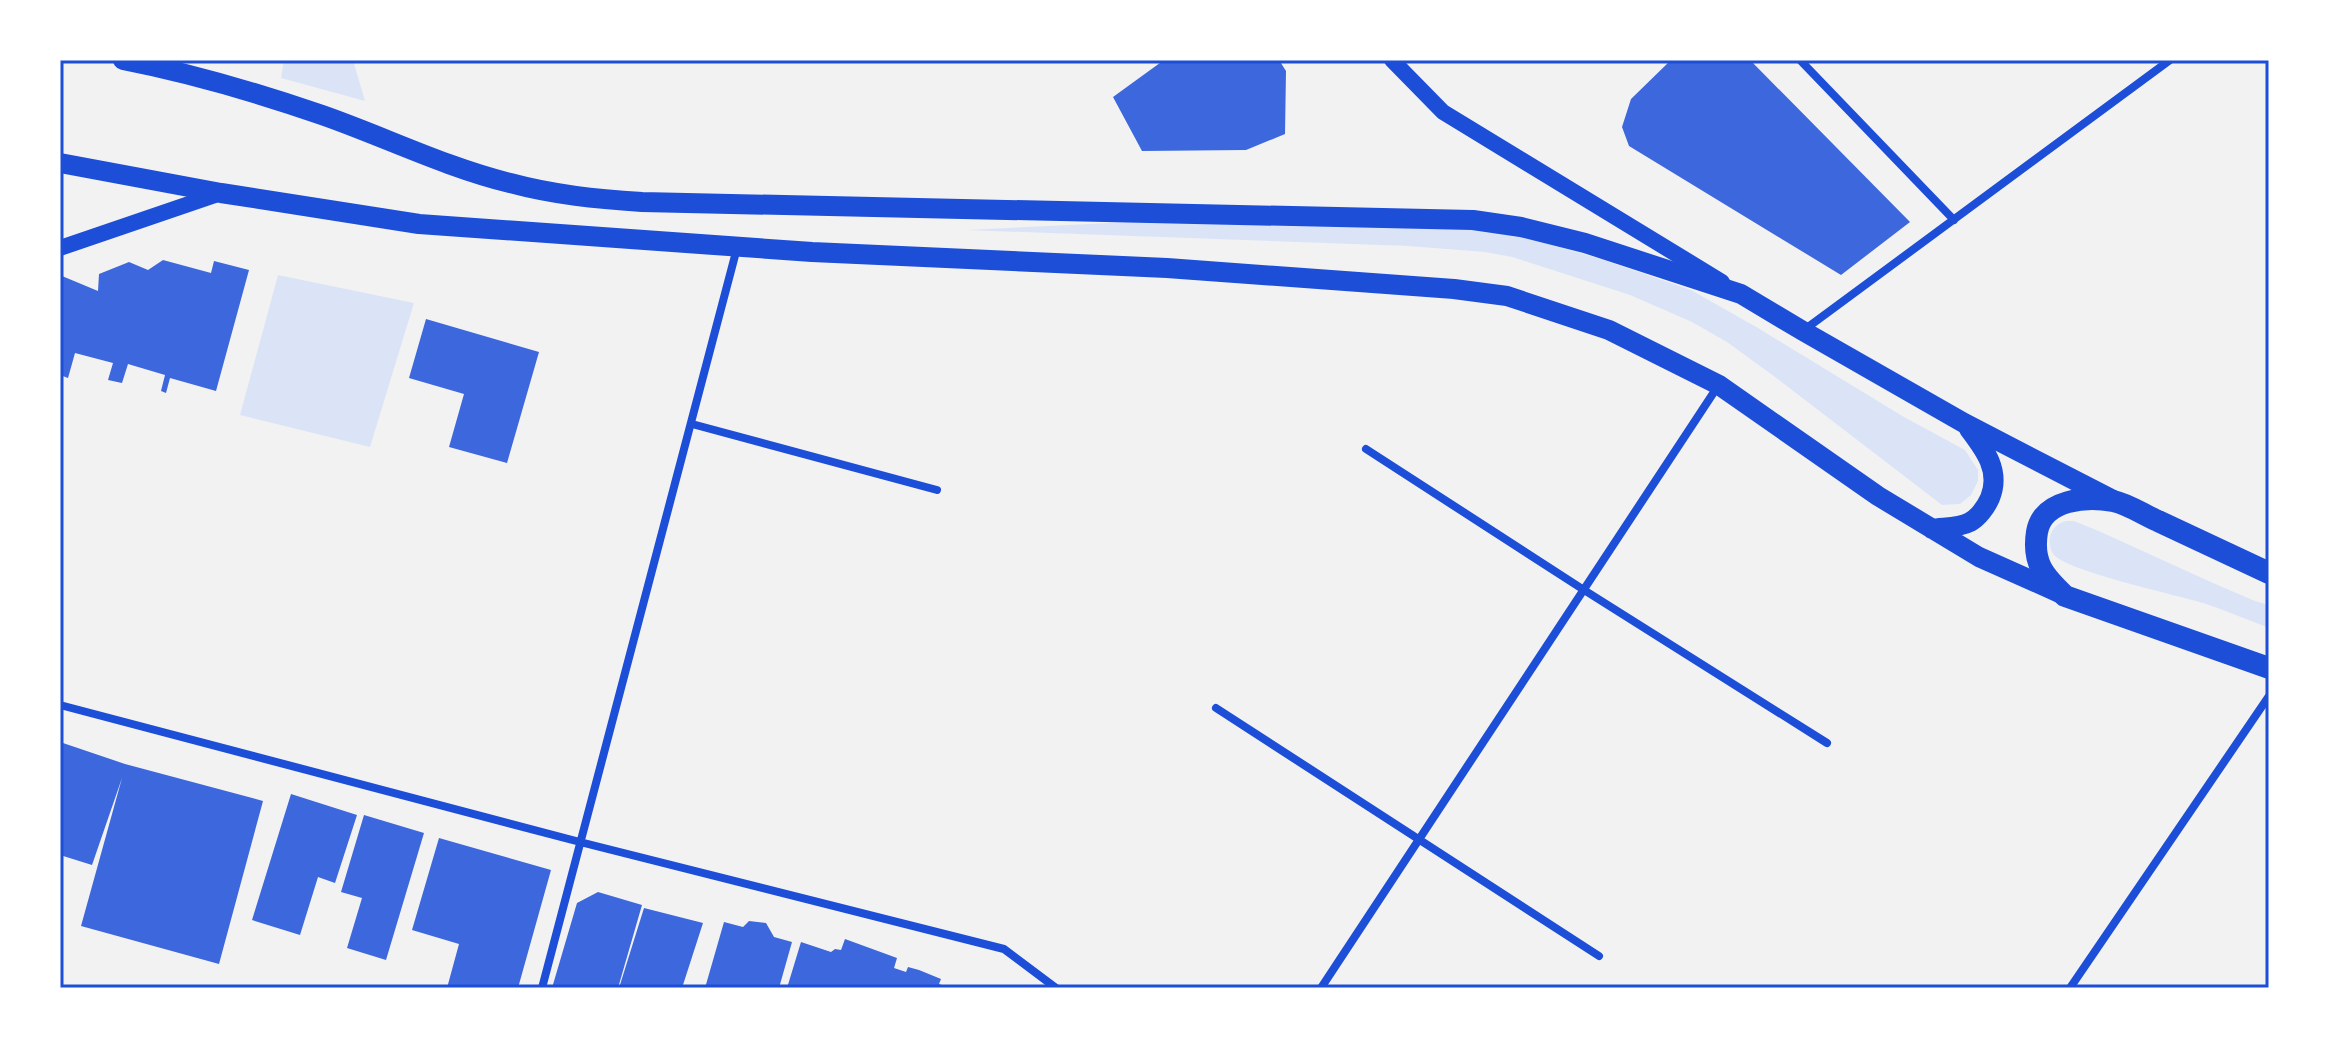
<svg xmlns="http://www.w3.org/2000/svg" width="2329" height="1048" viewBox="0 0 2329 1048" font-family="'Golos Text',sans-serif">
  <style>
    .green { fill: #dbe4f7 }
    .building { fill: #3d67dc }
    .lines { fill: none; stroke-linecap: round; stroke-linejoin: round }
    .minor { stroke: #1d4ed8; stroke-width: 8 }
    .secondary { stroke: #1d4ed8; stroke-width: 16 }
    .primary { stroke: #1d4ed8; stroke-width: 20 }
    .trunk { stroke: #1d4ed8; stroke-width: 22 }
    .neatline { fill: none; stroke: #1d4ed8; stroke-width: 3 }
  </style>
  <rect width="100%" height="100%" fill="#f2f2f2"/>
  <!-- green -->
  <path class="green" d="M 284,60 L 353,60 L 365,101 L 281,78 Z
    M 1171,220 L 1467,228 L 1521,236 L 1601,259 L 1691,290 L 1758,328 L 1904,417 L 1965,450 L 1978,470 L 1978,481 L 1971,495 L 1960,504 L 1942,505 L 1775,377 L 1727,342 L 1692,322 L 1630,295 L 1512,257 L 1485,252 L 1408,246 L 966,230 Z
    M 278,275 L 414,303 L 370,447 L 240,415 Z
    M 2066,521 L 2074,521 L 2101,532 L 2213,583 L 2255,601 L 2269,605 L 2269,628 C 2248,620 2227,611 2206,604 C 2178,595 2069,572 2054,555 C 2050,550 2049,543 2050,537 C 2052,528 2058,523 2066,521 Z"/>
  <!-- building -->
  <path class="building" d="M 1164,60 L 1279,60 L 1286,71 L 1285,134 L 1246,150 L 1142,151 L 1113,97 Z
    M 1671,60 L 1750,60 L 1910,222 L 1841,275 L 1629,146 L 1622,127 L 1631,99 Z
    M 163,260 L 211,273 L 214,261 L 249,270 L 216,391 L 170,378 L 166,393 L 161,391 L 165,375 L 128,364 L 122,383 L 108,380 L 113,363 L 75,353 L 68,378 L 60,375 L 62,276 L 98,291 L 99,274 L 129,262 L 148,270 Z
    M 426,319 L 539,352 L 507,463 L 449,447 L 464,394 L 409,378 Z
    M 60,742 L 125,764 L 263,801 L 219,964 L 81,926 L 122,778 L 92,865 L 60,855 Z
    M 291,794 L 357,815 L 335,883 L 318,877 L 300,935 L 252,920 Z
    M 364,815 L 424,833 L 386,960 L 347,948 L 362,898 L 341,892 Z
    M 439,838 L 551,870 L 518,988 L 447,988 L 459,944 L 412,930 Z
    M 598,892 L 642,905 L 618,988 L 552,988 L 577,903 Z
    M 644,908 L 703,923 L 682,988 L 619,988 Z
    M 749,921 L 766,923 L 774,937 L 792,942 L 779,988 L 705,988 L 724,922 L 743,927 Z
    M 845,939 L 897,958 L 894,968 L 906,972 L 908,967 L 919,970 L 941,979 L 939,984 L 950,988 L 787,988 L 801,942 L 831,952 L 835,949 L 841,950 Z"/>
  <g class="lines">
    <!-- minor -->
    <path class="minor" d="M 1800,60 L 1954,220
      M 1804,330 L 2170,60
      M 692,424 L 937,490
      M 1366,449 L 1584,590 L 1827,743
      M 60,705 L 580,842 L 1004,949 L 1056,988
      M 1216,708 L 1599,956
      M 542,988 L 737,248
      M 1321,988 L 1718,386
      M 2070,988 L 2269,696"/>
    <!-- secondary -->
    <path class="secondary" d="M 1392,60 L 1443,112 L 1722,282
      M 60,248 L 221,193"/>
    <!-- primary -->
    <path class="primary" d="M 123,60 C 190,73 258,93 322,115 C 385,137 445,167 510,183 C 554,195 597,199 642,202 L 1473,220 L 1521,227 L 1585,243 L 1741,294 L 1803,331 L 1964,423 L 2113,500
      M 60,163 L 221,193 L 419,224 L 812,252 L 1167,268 L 1454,289 L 1507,296 L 1609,330 L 1719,385 L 1878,496 L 1979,557 L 2062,594
      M 1932,529 C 1943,527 1959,528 1970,522 C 1978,518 1986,507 1990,498 C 2001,471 1985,450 1969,429"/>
    <!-- trunk -->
    <path class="trunk" d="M 2269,573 C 2232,556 2195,538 2158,521 C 2144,515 2128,504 2113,501 C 2087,496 2043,499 2037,532 C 2032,563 2044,576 2065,596 L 2269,668"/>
  </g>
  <!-- border -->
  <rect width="2329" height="1048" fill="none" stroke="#ffffff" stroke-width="124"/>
  <rect x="62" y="62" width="2205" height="924" class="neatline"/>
</svg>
